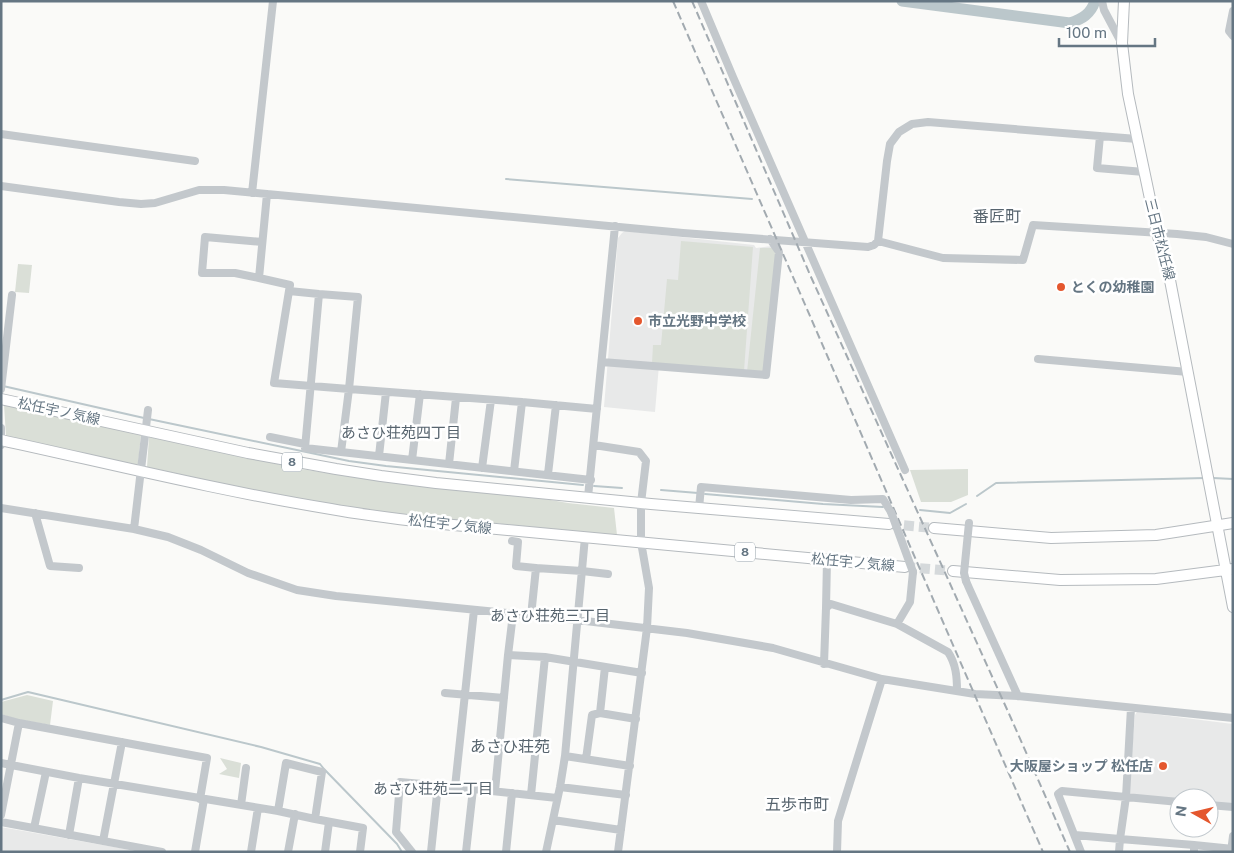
<svg xmlns="http://www.w3.org/2000/svg" width="1234" height="853" viewBox="0 0 1234 853" font-family="'Public Sans','Noto Sans JP',sans-serif">
  <style>
    .built { fill: #e8e9e9 }
    .green { fill: #dadfd7 }
    .lines { fill: none; stroke-linecap: round; stroke-linejoin: round }
    .stream { stroke: #bbc7cb; stroke-width: 2 }
    .river { stroke: #bbc7cb; stroke-width: 11 }
    .major-tunnel { stroke: #d5d9db; stroke-width: 10; stroke-dasharray: 10 5; stroke-linecap: butt }
    .major-casing { stroke: #b5babe; stroke-width: 12 }
    .minor { stroke: #c3c8cc; stroke-width: 8 }
    .major { stroke: #fff; stroke-width: 10 }
    .rail { stroke: #a2aab0; stroke-width: 2; stroke-dasharray: 8 4; stroke-linecap: butt }
    .minor-bridge { stroke: #c3c8cc; stroke-width: 8 }
    .poi-dot { fill: #e4572e; stroke: #fff; stroke-width: 2 }
    .labels { text-anchor: middle; dominant-baseline: central; stroke-width: 5; stroke-linejoin: round; paint-order: stroke }
    .shield { fill: #fff; stroke: #939fa8; stroke-width: 1 }
    .shield-label { font-size: 12px; font-weight: bold; fill: #657683 }
    .street-label { font-size: 14px; fill: #657683; stroke: #fff }
    .poi-label { font-size: 14px; font-weight: bold; fill: #657683; stroke: #fff; text-anchor: start }
    .neighbourhood-label { font-size: 15px; fill: #57646e; stroke: #fff }
    .quarter-label { font-size: 16px; fill: #57646e; stroke: #fff }
  </style>
  <rect width="100%" height="100%" fill="#fafaf8"/>
  <!-- built -->
  <path class="built" d="M 625,231 L 754,245 L 756,248 L 772,246 L 763,372 L 659,365 L 655,412 L 604,407 L 618,238 L 622,233 Z
    M 1137,712 L 1233,724 L 1233,804 L 1209,802 L 1209,798 L 1179,798 L 1179,800 L 1128,796 L 1135,715 Z
    M 1,827 L 142,852 L 1,852 Z"/>
  <!-- green -->
  <path class="green" d="M 681,241 L 753,247 L 744,371 L 652,363 L 653,345 L 661,345 L 667,279 L 678,280 Z
    M 760,248 L 773,248 L 776,255 L 765,370 L 762,374 L 747,372 Z
    M 18,264 L 32,265 L 29,293 L 15,292 Z
    M 4,405 L 141,434 L 138,465 L 6,436 Z
    M 149,437 L 301,469 L 354,477 L 453,490 L 539,498 L 568,503 L 614,508 L 617,535 L 493,523 L 465,522 L 373,511 L 318,502 L 248,489 L 147,467 Z
    M 968,469 L 968,495 L 951,502 L 921,502 L 910,470 Z
    M 27,695 L 53,701 L 50,725 L 16,719 L 1,714 L 1,702 Z
    M 220,758 L 241,763 L 239,778 L 219,774 L 227,769 Z"/>
  <g class="lines">
    <!-- stream -->
    <path class="stream" d="M 506,179 L 752,199
      M 3,386 L 144,418
      M 149,419 L 349,461 L 386,466 L 583,485
      M 1213,478 L 1233,479
      M 594,486 L 622,488
      M 661,490 L 698,493
      M 705,494 L 823,504 L 883,507
      M 977,496 L 996,483 L 1205,478
      M 920,510 L 950,513 L 966,504
      M 1,700 L 28,692 L 261,747 L 320,764 L 324,769 L 397,844 L 402,852"/>
    <!-- river -->
    <path class="river" d="M 902,1 L 1070,23 C 1082,19 1091,14 1095,1"/>
    <!-- major-tunnel -->
    <path class="major-tunnel" d="M 889,524 L 934,528
      M 905,567 L 953,571"/>
    <defs>
      <path id="major" d="M 1124,1 L 1122,43 L 1128,94 L 1157,232 L 1165,264 L 1169,275 L 1233,607
        M 1,399 L 248,453 L 336,469 L 381,476 L 436,483 L 651,504 L 889,524
        M 1,440 C 111,464 220,491 331,509 C 364,515 398,519 432,523 L 905,567
        M 934,528 L 1051,538 L 1156,535 L 1233,523
        M 953,571 L 1060,580 L 1156,579 L 1233,569"/>
    </defs>
    <!-- major casing -->
    <use href="#major" class="major-casing"/>
    <!-- minor -->
    <path class="minor" d="M 701,1 L 733,77 L 905,470
      M 1102,1 L 1104,10 L 1121,42
      M 1233,11 L 1229,31 L 1233,36
      M 1,134 L 195,161
      M 1100,136 L 1097,168 L 1144,172
      M 1,186 L 119,202 L 141,204 L 155,203 L 199,190 L 224,190 L 683,233 L 868,247 L 874,245 L 878,241 L 887,161 L 890,144 L 899,132 L 912,124 L 928,122 L 1137,139
      M 252,193 L 273,1
      M 267,194 L 259,278 L 290,285 L 289,291 L 319,294 L 358,297 L 349,389 L 522,402 L 597,409
      M 878,241 L 943,258 L 1023,260 L 1033,225 L 1177,234 L 1206,237 L 1233,244
      M 259,278 L 235,273 L 202,273 L 205,237 L 262,242
      M 289,291 L 274,383 L 349,389 L 341,452 L 591,480
      M 319,294 L 305,448 L 341,452
      M 1038,359 L 1188,372
      M 602,362 L 766,375 L 779,252 L 770,239
      M 1,389 L 12,295
      M 1,428 L 1,445
      M 270,437 L 305,444
      M 594,445 L 639,452 L 646,461 L 641,503 L 641,542 L 649,588 L 647,628 L 618,852
      M 379,456 L 386,392
      M 412,460 L 420,394
      M 449,464 L 456,398
      M 482,468 L 491,400
      M 514,471 L 522,402
      M 548,474 L 556,405
      M 588,497 L 615,226
      M 1,508 L 134,529 L 168,537 L 201,550 L 248,573 L 297,590 L 336,596 L 577,620 L 687,633 L 773,648 L 882,679 L 975,694 L 1018,696 L 1233,718
      M 699,508 L 701,487 L 851,500 L 883,499 L 891,512
      M 35,513 L 50,566 L 79,568
      M 134,529 L 148,410
      M 512,541 L 518,542 L 516,566 L 536,568
      M 966,581 L 969,588 L 1018,696
      M 826,608 L 827,560
      M 474,610 L 455,787 L 557,798
      M 531,616 L 536,568 L 582,571 L 608,574
      M 897,624 L 910,602 L 913,572
      M 508,655 L 513,614
      M 824,664 L 826,608 L 831,604 L 897,624 L 948,652 C 956,664 957,677 957,691
      M 445,693 L 504,698
      M 1131,708 L 1126,797 L 1120,839 L 1194,845 L 1194,852
      M 600,713 L 605,667
      M 1,718 L 19,723 L 207,758 L 200,799
      M 565,756 L 630,766
      M 586,759 L 592,715 L 600,713 L 636,719
      M 1,763 L 79,778 L 278,811 L 286,763 L 322,772 L 315,819 L 363,828 L 360,852
      M 560,787 L 626,795
      M 495,791 L 508,655 L 545,657 L 642,673
      M 531,795 L 545,657
      M 241,805 L 246,768
      M 1209,805 L 1233,807
      M 278,811 L 315,819
      M 1,815 L 19,723
      M 553,820 L 621,830
      M 1,822 L 162,852
      M 34,828 L 46,772
      M 69,835 L 79,778
      M 1075,835 L 1120,839 L 1119,852
      M 103,841 L 122,742
      M 1194,845 L 1233,849
      M 195,852 L 204,799
      M 251,852 L 258,808
      M 288,852 L 295,814
      M 325,852 L 329,822
      M 412,852 L 396,832 L 400,782 L 455,787
      M 431,852 L 438,785
      M 466,852 L 473,789
      M 506,852 L 512,793
      M 546,852 L 560,787 L 565,756 L 585,537
      M 837,852 L 838,821 L 882,679
      M 1081,852 L 1058,794 L 1062,791 L 1179,802
      M 1231,852 L 1233,836"/>
    <!-- major -->
    <use href="#major" class="major"/>
    <!-- rail -->
    <path class="rail" d="M 673,1 L 1043,852
      M 692,1 L 811,277 L 1010,716 L 1070,852"/>
    <!-- minor-bridge -->
    <path class="minor-bridge" d="M 891,512 L 913,572
      M 966,581 L 964,573 L 969,523"/>
  </g>
  <!-- markers -->
  <g class="poi-dot">
    <circle cx="1061" cy="287" r="5"/>
    <circle cx="638" cy="321" r="5"/>
    <circle cx="1163" cy="766" r="5"/>
  </g>
  <g class="labels">
    <!-- shield labels -->
    <g class="shield">
      <rect x="282" y="452.5" width="20" height="19" rx="4"/>
      <rect x="735" y="542.5" width="20" height="19" rx="4"/>
    </g>
    <g class="shield-label">
      <text x="292" y="462">8</text>
      <text x="745" y="552">8</text>
    </g>
    <!-- street labels -->
    <g class="street-label">
      <text transform="translate(1160 239) rotate(76)">三日市松任線</text>
      <text transform="translate(59 411) rotate(12)">松任宇ノ気線</text>
      <text transform="translate(450 524) rotate(6)">松任宇ノ気線</text>
      <text transform="translate(853 562) rotate(5)">松任宇ノ気線</text>
    </g>
    <!-- poi labels -->
    <g class="poi-label">
      <text x="1071" y="287">とくの幼稚園</text>
      <text x="648" y="321">市立光野中学校</text>
      <text x="1153" y="766" text-anchor="end">大阪屋ショップ 松任店</text>
    </g>
    <!-- neighbourhood labels -->
    <g class="neighbourhood-label">
      <text x="401" y="432">あさひ荘苑四丁目</text>
      <text x="550" y="615">あさひ荘苑三丁目</text>
      <text x="433" y="788">あさひ荘苑二丁目</text>
    </g>
    <!-- quarter labels -->
    <g class="quarter-label">
      <text x="997" y="216">番匠町</text>
      <text x="510" y="746">あさひ荘苑</text>
      <text x="797" y="804">五歩市町</text>
    </g>
  </g>
  <!-- border -->
  <rect width="1234" height="853" fill="none" stroke="#657683" stroke-width="5"/>
  <!-- north arrow -->
  <g transform="translate(1194 813) rotate(278)"><circle r="24" fill="#ffffff" stroke="#c1c8cd"/>
  <path d="M0-4L9 19L0 12L-9 19Z" fill="#e4572e"/>
  <text y="-8" font-size="14" font-weight="bold" text-anchor="middle" fill="#657683">N</text>
  </g>
  <!-- scale -->
  <path d="M1059 38v8h96v-8" fill="none" stroke="#657683" stroke-width="2.5"/>
  <text x="1066" y="38" font-size="15" fill="#657683" stroke="#ffffff" stroke-width="4" paint-order="stroke">100 m</text>
</svg>
